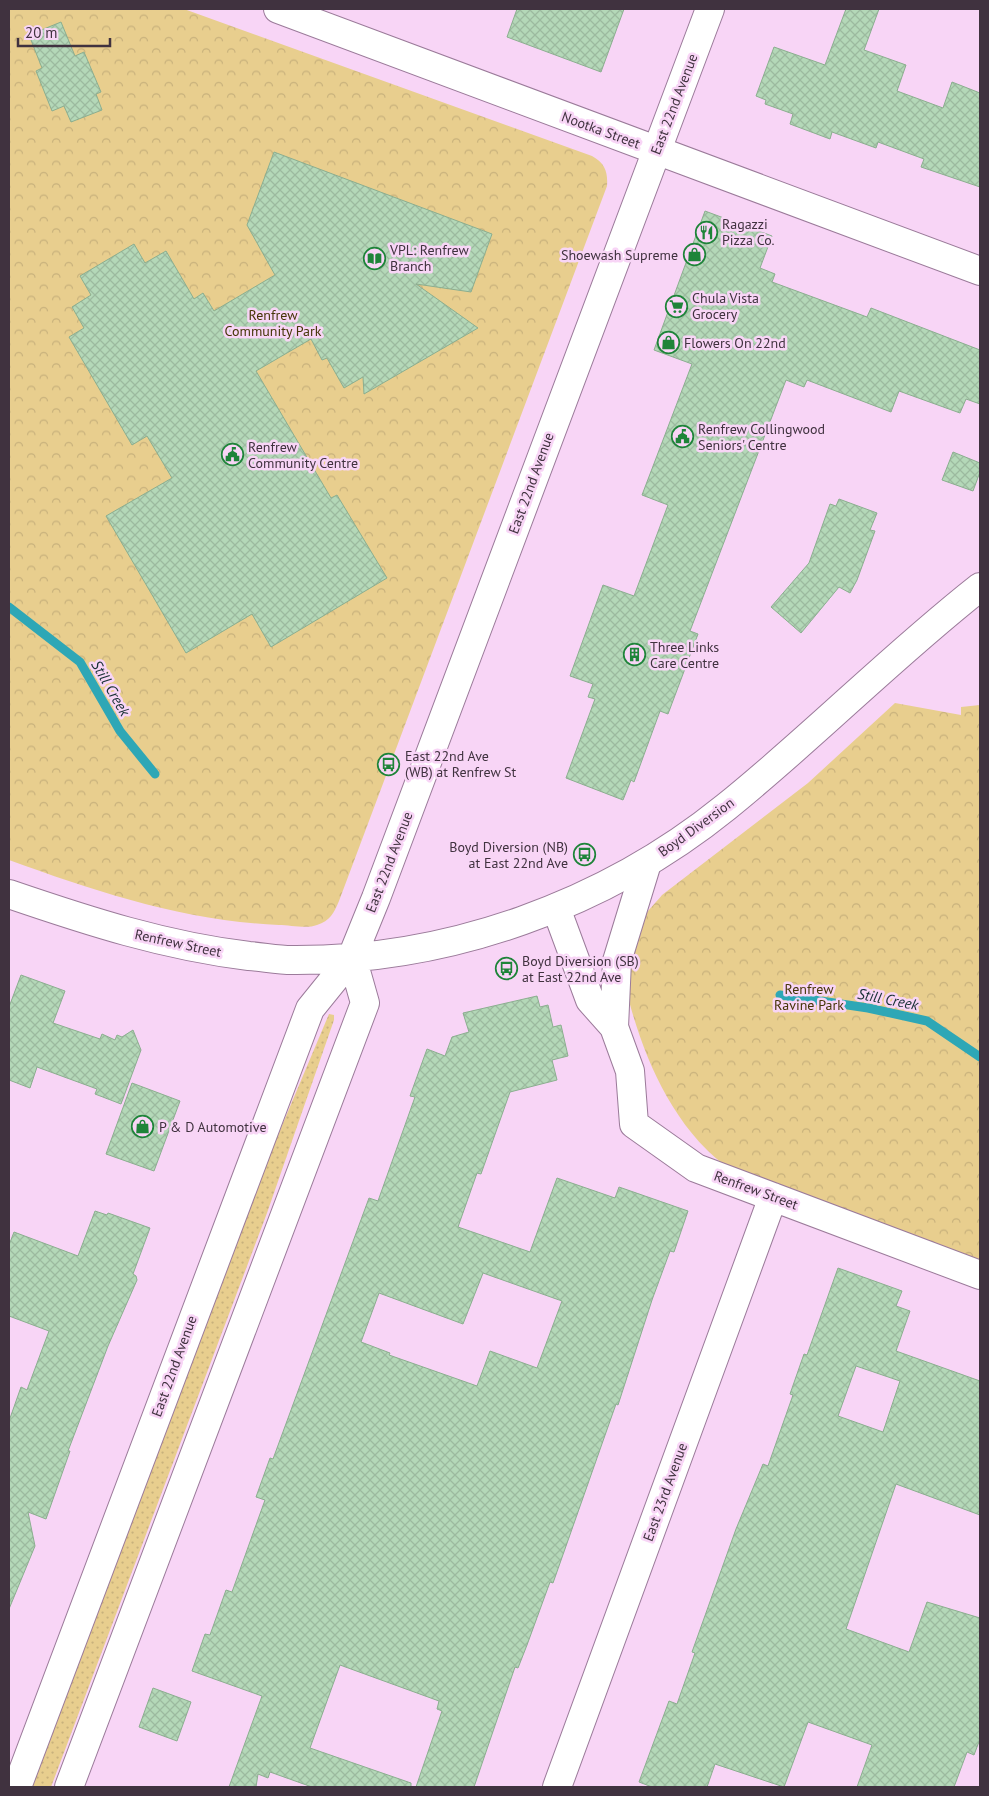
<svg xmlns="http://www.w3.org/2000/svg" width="989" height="1796" viewBox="0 0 989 1796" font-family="'PT Sans',sans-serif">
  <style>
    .grass { fill: url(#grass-dots) }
    .park { fill: url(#park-crowns) }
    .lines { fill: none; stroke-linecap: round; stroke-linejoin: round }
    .stream { stroke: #2ea7b6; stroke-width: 9 }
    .building { fill: url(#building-cross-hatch); stroke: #8bae8f; fill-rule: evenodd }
    .street-casing { stroke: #9b7b9a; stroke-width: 30 }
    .secondary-casing { stroke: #9b7b9a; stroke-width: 30 }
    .street { stroke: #fff; stroke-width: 28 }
    .secondary { stroke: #fff; stroke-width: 28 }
    .labels { text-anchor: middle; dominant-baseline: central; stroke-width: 5; stroke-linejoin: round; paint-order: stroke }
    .street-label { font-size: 14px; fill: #40323f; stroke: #f8d5f6 }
    .poi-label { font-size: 14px; fill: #40323f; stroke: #f8d5f6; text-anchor: start }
    .park-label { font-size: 14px; fill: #453507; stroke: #f8d5f6 }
    .water-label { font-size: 15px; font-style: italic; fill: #183135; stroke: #f8d5f6 }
  </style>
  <defs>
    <pattern id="grass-dots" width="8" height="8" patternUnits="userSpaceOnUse" patternTransform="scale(1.25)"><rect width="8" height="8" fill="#e8ce8e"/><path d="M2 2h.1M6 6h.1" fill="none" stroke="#c8b17c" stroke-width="1.8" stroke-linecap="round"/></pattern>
    <pattern id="park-crowns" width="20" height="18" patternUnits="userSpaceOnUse" patternTransform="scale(1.25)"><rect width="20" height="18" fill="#e8ce8e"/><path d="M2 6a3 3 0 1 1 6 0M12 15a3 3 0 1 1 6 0" fill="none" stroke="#c8b17c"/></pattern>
    <pattern id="building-cross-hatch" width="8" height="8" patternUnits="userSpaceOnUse" patternTransform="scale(1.25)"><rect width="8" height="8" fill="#b4d8b8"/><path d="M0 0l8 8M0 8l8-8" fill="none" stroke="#9cba9f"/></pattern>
  </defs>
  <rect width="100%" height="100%" fill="#f8d5f6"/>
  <!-- grass -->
  <path class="grass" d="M 329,1014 L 334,1015 L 334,1020 L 267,1213 L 51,1787 L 32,1787 L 265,1166 Z"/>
  <!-- park -->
  <path class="park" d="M 9,9 L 184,9 L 592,156 C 605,163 608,172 607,186 L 339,901 C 334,913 330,921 317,925 C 307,929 290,925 279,925 C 185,921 97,892 9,860 Z
    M 895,703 L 961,715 L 961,707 L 980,705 L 980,1262 L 723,1164 C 677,1128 649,1069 633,1015 C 630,1004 625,990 626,978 C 626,969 640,922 645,916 C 649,908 657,902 662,895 L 808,783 Z"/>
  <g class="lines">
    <!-- stream -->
    <path class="stream" d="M 9,607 L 80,662 L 120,731 L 155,774
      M 780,995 L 868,1008 L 927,1021 L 980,1057"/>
  </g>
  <!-- building -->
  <path class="building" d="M 517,9 L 624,9 L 601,72 L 507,37 Z
    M 846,9 L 879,9 L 864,50 L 906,65 L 897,91 L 943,108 L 952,82 L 980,93 L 980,187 L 921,167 L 924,159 L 878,142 L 876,148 L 832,132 L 830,139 L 790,124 L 793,114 L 765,104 L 766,100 L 756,96 L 774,47 L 825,65 Z
    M 61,22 L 75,56 L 84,52 L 101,92 L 96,94 L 102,110 L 71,122 L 64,106 L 52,111 L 36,71 L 42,68 L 29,35 Z
    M 274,152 L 492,234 L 471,292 L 416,284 L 478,328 L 364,394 L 363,377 L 344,388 L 327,358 L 322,360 L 311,339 L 256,371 L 331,498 L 337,495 L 387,578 L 271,647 L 252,614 L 186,653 L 106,516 L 172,478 L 147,436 L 132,445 L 69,337 L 84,328 L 72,307 L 91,295 L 80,276 L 134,244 L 145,263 L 166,251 L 194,299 L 203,293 L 214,311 L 275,275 L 247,225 Z
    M 705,211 L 772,236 L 760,268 L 775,274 L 772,282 L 867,317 L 871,308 L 980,350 L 980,404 L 966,399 L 960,413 L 899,391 L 891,412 L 807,380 L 804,387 L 786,380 L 690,631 L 698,634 L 668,714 L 660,711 L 634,782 L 631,780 L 623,800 L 566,778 L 595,699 L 588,697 L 593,684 L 570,676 L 603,585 L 634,596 L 668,505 L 642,495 L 692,364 L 654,350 Z
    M 953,452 L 980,463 L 980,472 L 973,491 L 942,480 Z
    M 839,499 L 877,513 L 870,530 L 875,531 L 857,580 L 850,593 L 839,587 L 801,633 L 771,607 L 809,563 L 830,504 L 836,506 Z
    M 21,975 L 65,991 L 53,1023 L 100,1039 L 102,1034 L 115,1040 L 117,1035 L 122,1037 L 133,1030 L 141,1050 L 121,1104 L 95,1094 L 97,1089 L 37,1067 L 30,1088 L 9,1080 L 9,1007 Z
    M 537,996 L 540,1007 L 548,1005 L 553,1027 L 561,1025 L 568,1056 L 552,1060 L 557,1080 L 510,1092 L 481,1174 L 477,1173 L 458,1227 L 530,1252 L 557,1178 L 615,1198 L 619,1187 L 688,1211 L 674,1252 L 670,1251 L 652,1300 L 618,1405 L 616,1404 L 553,1583 L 550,1582 L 527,1645 L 518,1668 L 515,1667 L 474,1787 L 416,1787 L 442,1711 L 437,1709 L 439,1701 L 340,1665 L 310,1748 L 411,1783 L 411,1787 L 312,1787 L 270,1772 L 268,1778 L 258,1774 L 256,1787 L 229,1787 L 262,1696 L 192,1671 L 205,1634 L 210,1635 L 226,1590 L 232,1592 L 265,1500 L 256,1497 L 270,1458 L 273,1459 L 369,1198 L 378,1201 L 415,1097 L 410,1096 L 427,1049 L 445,1056 L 452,1037 L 469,1032 L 463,1013 ZM 483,1273 L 562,1301 L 537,1368 L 490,1351 L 477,1386 L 389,1355 L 390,1353 L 361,1342 L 379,1293 L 463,1324 Z
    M 132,1083 L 180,1101 L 154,1171 L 106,1154 Z
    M 95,1211 L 107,1215 L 108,1213 L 150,1228 L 133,1274 L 136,1276 L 137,1280 L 108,1346 L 68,1451 L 70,1451 L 46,1519 L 28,1512 L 35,1546 L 9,1609 L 9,1421 L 21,1387 L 27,1390 L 49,1331 L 9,1316 L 9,1245 L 14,1232 L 78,1256 Z
    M 838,1268 L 902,1291 L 896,1306 L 910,1311 L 896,1351 L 980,1381 L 980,1515 L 896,1484 L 846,1629 L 909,1652 L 927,1602 L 980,1618 L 980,1739 L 974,1755 L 967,1752 L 954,1787 L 857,1787 L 872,1745 L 808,1722 L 784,1787 L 715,1764 L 707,1787 L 652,1787 L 639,1782 L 669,1701 L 677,1704 L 695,1653 L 692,1652 L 736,1529 L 763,1464 L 768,1466 L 793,1395 L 790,1394 L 804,1354 L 807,1355 ZM 856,1366 L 900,1381 L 883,1432 L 838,1416 Z
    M 153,1688 L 191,1702 L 177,1741 L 139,1727 Z"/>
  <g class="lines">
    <defs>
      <path id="street" d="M 278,9 L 980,271
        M 556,908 L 590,1000 L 614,1027 L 630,1071 L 634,1124 L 696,1168 L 980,1275
        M 614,1027 L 617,961 L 647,863
        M 557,1787 L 773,1197"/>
      <path id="secondary" d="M 9,894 C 88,921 165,946 249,956 C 263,957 278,960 292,960 C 448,961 605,905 726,807 C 813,737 892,656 980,587
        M 17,1787 L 310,1009 L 352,957 L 376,898 L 710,9
        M 69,1787 L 365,1003 L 352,957"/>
    </defs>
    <!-- street casing -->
    <use href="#street" class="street-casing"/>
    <!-- secondary casing -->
    <use href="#secondary" class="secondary-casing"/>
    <!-- street -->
    <use href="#street" class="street"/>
    <!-- secondary -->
    <use href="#secondary" class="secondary"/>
  </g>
  <!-- icons -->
  <defs>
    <symbol id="restaurant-ring" viewBox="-11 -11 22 22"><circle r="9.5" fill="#f8d5f6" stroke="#1e8439" stroke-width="1.5"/><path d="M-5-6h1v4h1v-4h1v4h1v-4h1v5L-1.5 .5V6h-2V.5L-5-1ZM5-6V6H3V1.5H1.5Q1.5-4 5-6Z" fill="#1e8439"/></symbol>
    <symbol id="shop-ring" viewBox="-11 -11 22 22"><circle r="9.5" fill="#f8d5f6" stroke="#1e8439" stroke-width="1.5"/><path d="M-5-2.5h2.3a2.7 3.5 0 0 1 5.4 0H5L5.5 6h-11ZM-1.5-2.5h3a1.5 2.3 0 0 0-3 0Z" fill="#1e8439"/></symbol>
    <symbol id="library-ring" viewBox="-11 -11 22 22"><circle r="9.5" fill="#f8d5f6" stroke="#1e8439" stroke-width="1.5"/><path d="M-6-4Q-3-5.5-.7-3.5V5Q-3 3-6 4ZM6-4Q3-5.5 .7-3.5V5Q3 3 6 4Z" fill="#1e8439"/></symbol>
    <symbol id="supermarket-ring" viewBox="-11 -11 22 22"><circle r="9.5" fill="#f8d5f6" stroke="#1e8439" stroke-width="1.5"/><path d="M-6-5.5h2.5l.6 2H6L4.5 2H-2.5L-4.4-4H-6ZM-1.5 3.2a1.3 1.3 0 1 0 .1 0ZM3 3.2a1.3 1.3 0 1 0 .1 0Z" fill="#1e8439"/></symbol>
    <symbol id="civic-ring" viewBox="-11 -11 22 22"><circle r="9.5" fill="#f8d5f6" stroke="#1e8439" stroke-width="1.5"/><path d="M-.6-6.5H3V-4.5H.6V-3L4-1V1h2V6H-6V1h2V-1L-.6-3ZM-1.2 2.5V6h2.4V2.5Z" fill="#1e8439"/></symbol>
    <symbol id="building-ring" viewBox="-11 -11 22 22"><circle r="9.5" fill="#f8d5f6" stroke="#1e8439" stroke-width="1.5"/><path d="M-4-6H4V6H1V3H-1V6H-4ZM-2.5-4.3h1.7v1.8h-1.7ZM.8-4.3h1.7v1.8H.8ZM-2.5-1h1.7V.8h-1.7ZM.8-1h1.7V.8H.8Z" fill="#1e8439"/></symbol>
    <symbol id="bus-ring" viewBox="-11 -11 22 22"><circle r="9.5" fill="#f8d5f6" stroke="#1e8439" stroke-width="1.5"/><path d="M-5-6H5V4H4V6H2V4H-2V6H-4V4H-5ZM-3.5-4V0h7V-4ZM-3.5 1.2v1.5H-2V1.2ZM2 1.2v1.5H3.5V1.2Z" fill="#1e8439"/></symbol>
  </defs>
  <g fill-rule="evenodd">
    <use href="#restaurant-ring" x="694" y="220" width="25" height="25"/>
    <use href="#shop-ring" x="682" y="242" width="25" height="25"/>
    <use href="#library-ring" x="362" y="246" width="25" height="25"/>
    <use href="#supermarket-ring" x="664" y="294" width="25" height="25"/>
    <use href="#shop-ring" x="656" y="330" width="25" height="25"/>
    <use href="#civic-ring" x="670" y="424" width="25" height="25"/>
    <use href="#civic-ring" x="220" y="442" width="25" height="25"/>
    <use href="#building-ring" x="622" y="642" width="25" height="25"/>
    <use href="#bus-ring" x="376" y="752" width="25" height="25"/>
    <use href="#bus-ring" x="572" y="842" width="25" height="25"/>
    <use href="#bus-ring" x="494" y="956" width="25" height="25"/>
    <use href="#shop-ring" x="130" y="1114" width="25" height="25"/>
  </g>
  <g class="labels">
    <!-- street labels -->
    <g class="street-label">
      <text transform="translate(674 104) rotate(-69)">East 22nd Avenue</text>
      <text transform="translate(601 130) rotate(20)">Nootka Street</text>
      <text transform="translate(531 483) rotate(-70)">East 22nd Avenue</text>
      <text transform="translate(696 827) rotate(-36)">Boyd Diversion</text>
      <text transform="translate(389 862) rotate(-69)">East 22nd Avenue</text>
      <text transform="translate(178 943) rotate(12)">Renfrew Street</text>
      <text transform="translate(756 1190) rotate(20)">Renfrew Street</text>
      <text transform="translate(174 1366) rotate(-70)">East 22nd Avenue</text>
      <text transform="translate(665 1492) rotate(-70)">East 23rd Avenue</text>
    </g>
    <!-- poi labels -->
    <g class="poi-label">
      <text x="722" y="224">Ragazzi<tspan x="722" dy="16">Pizza Co.</tspan></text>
      <text x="390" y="250">VPL: Renfrew<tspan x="390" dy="16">Branch</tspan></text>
      <text x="678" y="255" text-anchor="end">Shoewash Supreme</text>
      <text x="692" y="298">Chula Vista<tspan x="692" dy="16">Grocery</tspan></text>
      <text x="684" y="343">Flowers On 22nd</text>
      <text x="698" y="429">Renfrew Collingwood<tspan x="698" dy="16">Seniors' Centre</tspan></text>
      <text x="248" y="447">Renfrew<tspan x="248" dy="16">Community Centre</tspan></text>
      <text x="650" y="647">Three Links<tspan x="650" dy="16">Care Centre</tspan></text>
      <text x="405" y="756">East 22nd Ave<tspan x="405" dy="16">(WB) at Renfrew St</tspan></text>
      <text x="568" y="847" text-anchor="end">Boyd Diversion (NB)<tspan x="568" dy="16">at East 22nd Ave</tspan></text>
      <text x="522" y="961">Boyd Diversion (SB)<tspan x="522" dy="16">at East 22nd Ave</tspan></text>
      <text x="159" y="1127">P &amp; D Automotive</text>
    </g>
    <!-- park labels -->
    <g class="park-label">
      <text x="273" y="315">Renfrew<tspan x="273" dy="16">Community Park</tspan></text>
      <text x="809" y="989">Renfrew<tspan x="809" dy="16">Ravine Park</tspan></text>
    </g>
    <!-- water labels -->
    <g class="water-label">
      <text transform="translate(111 688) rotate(60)">Still Creek</text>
      <text transform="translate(888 999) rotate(11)">Still Creek</text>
    </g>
  </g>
  <!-- border -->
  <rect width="989" height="1796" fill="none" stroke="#40323f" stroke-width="20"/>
  <!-- scale -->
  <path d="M18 38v8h92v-8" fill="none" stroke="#40323f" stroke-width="2.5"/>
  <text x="25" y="38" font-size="15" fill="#40323f" stroke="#f8d5f6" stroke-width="4" paint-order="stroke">20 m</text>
</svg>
